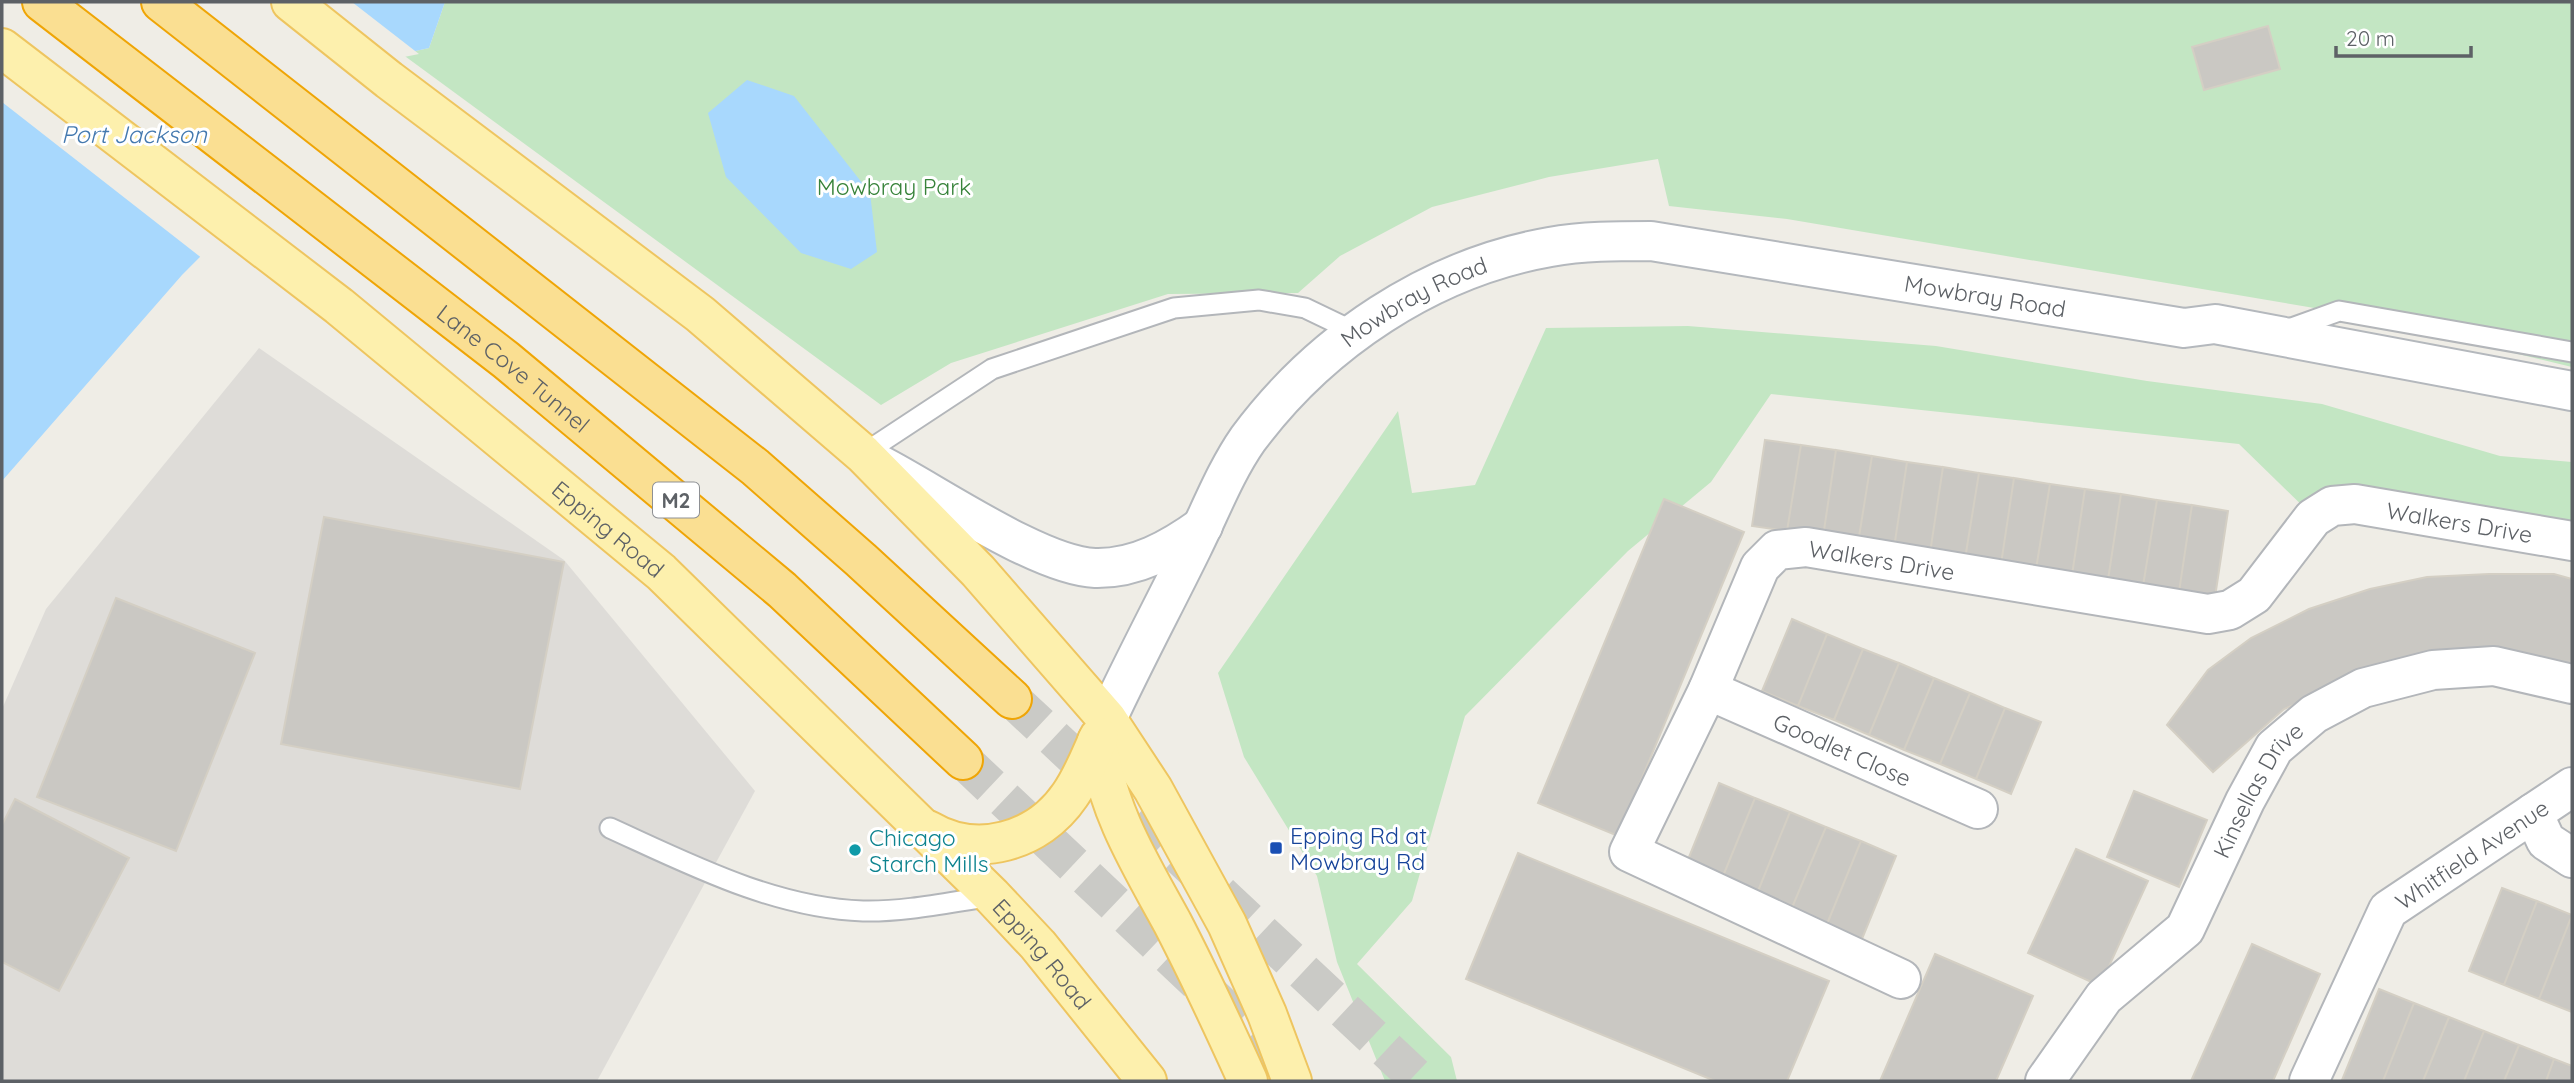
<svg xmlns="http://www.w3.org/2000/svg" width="2574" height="1083" viewBox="0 0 2574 1083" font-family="Quicksand,sans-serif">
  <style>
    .industrial { fill: #dedcd8 }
    .green { fill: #c3e6c3 }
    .water { fill: #a8d8fd }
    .pier { fill: #efede6 }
    .building { fill: #cac8c3; stroke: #d4cfc4; stroke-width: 2 }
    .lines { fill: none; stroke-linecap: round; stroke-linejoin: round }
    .highway-tunnel { stroke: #cacac6; stroke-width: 38; stroke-dasharray: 38 19; stroke-linecap: butt }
    .lane-casing { stroke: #b3b6ba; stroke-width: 23 }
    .street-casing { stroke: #b3b6ba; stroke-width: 42 }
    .secondary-casing { stroke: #b4b8bd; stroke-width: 42 }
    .primary-casing { stroke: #eec560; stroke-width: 42 }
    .highway-casing { stroke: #efa506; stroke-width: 42 }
    .lane { stroke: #fff; stroke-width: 19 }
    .street { stroke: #fff; stroke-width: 38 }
    .secondary { stroke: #fff; stroke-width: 38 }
    .primary { stroke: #fdf0ad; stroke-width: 38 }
    .highway { stroke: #fadf92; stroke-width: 38 }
    .transit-dot { fill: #1a4fb4; stroke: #fff; stroke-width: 2.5 }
    .culture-dot { fill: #0f9aa8; stroke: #fff; stroke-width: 2.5 }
    .labels { text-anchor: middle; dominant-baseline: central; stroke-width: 6; stroke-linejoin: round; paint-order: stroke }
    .shield { fill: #fff; stroke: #8e9094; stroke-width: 2 }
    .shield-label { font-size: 21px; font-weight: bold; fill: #5d6166 }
    .park-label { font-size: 23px; fill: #37833a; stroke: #fff }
    .street-label { font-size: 23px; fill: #5d6166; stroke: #fff }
    .transit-label { font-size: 23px; fill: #164399; stroke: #fff; text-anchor: start }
    .culture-label { font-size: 23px; fill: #0d838f; stroke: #fff; text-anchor: start }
    .water-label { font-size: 24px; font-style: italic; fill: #4479af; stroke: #fff }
  </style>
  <rect width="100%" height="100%" fill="#efede6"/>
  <!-- industrial -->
  <path class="industrial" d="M 259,348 L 564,560 L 755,791 L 597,1081 L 2,1081 L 2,709 L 46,609 Z"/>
  <!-- green -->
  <path class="green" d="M 445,2 L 2572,2 L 2572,367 L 2350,314 L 1787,219 L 1669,206 L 1658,159 L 1549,177 L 1432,207 L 1340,256 L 1298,293 L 1168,294 L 951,363 L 881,405 L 402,54 L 429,48 Z
    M 1688,326 L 1936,346 L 2147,381 L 2322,404 L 2500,456 L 2572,462 L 2572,522 L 2312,515 L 2239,444 L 1771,394 L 1711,482 L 1628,551 L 1465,716 L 1412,901 L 1357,964 L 1451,1057 L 1457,1081 L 1385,1081 L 1337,962 L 1317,876 L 1244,757 L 1218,673 L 1398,411 L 1412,493 L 1475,485 L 1546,328 Z"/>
  <!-- water -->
  <path class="water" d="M 63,2 L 445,2 L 429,48 L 402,54 L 182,275 L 2,481 L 2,72 Z
    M 747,80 L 794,96 L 870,193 L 877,252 L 851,269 L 801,253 L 726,177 L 708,113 Z"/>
  <!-- pier -->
  <path class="pier" d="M 58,2 L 352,2 L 419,54 L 404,57 L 203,259 L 2,102 L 2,67 Z"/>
  <!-- building -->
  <path class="building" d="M 2268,26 L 2280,69 L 2204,90 L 2192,47 Z
    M 1765,440 L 1801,445 L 1787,531 L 1752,526 Z
    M 1801,445 L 1836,450 L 1823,537 L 1787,531 Z
    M 1836,450 L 1872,456 L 1858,543 L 1823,537 Z
    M 1872,456 L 1907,462 L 1894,548 L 1858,543 Z
    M 1907,462 L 1943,467 L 1930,553 L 1894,548 Z
    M 1943,467 L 1979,473 L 1965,559 L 1930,553 Z
    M 1979,473 L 2014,478 L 2001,564 L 1965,559 Z
    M 2014,478 L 2050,484 L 2036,569 L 2001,564 Z
    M 2050,484 L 2085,489 L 2072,575 L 2036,569 Z
    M 2085,489 L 2121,494 L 2108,580 L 2072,575 Z
    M 2121,494 L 2157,500 L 2143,586 L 2108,580 Z
    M 1664,499 L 1744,532 L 1618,836 L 1538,803 Z
    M 2157,500 L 2192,505 L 2179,592 L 2143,586 Z
    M 2192,505 L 2228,511 L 2215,597 L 2179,592 Z
    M 324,517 L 564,562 L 520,789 L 281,744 Z
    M 2489,574 L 2554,574 L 2572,579 L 2572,667 L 2383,668 L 2284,709 L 2213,772 L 2167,725 L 2208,670 L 2251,638 L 2309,609 L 2370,589 L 2427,577 Z
    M 116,598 L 255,653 L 176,851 L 37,797 Z
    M 1792,619 L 1827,634 L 1798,706 L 1762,691 Z
    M 1827,634 L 1863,649 L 1834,720 L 1798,706 Z
    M 1863,649 L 1899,663 L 1869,735 L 1834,720 Z
    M 1899,663 L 1934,678 L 1904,750 L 1869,735 Z
    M 1934,678 L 1970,693 L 1940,764 L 1904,750 Z
    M 1970,693 L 2005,708 L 1976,779 L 1940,764 Z
    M 2005,708 L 2041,722 L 2011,794 L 1976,779 Z
    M 1719,783 L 1755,798 L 1721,881 L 1685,867 Z
    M 2134,791 L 2207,820 L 2179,887 L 2107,857 Z
    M 1755,798 L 1790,812 L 1756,896 L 1721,881 Z
    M 15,799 L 129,858 L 59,991 L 2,962 L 2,825 Z
    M 1790,812 L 1826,827 L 1791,910 L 1756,896 Z
    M 1826,827 L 1861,841 L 1827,924 L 1791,910 Z
    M 1861,841 L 1896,856 L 1862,939 L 1827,924 Z
    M 2076,849 L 2148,881 L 2100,986 L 2028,953 Z
    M 1518,853 L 1829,981 L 1787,1081 L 1715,1081 L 1466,979 Z
    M 2502,888 L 2537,901 L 2504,985 L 2469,971 Z
    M 2537,901 L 2572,915 L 2539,999 L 2504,985 Z
    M 2572,915 L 2572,1012 L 2539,999 Z
    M 2252,944 L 2320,974 L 2273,1081 L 2191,1081 Z
    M 1935,954 L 2033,996 L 1996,1081 L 1880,1081 Z
    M 2379,989 L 2414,1003 L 2383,1081 L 2346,1081 L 2342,1080 Z
    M 2414,1003 L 2449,1017 L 2423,1081 L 2383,1081 Z
    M 2449,1017 L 2484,1031 L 2464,1081 L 2423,1081 Z
    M 2484,1031 L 2519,1045 L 2504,1081 L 2464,1081 Z
    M 2519,1045 L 2554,1059 L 2546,1081 L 2504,1081 Z
    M 2554,1059 L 2572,1066 L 2572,1081 L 2546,1081 Z"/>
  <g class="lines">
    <!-- highway-tunnel -->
    <path class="highway-tunnel" d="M 1012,699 L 1420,1081
      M 963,760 L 1292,1072"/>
    <defs>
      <path id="lane" d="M 2286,330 L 2339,311 L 2572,352
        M 863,454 L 992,369 L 1174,308 L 1259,300 L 1305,308 L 1355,332
        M 610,828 C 689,864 774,908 863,911 C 906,912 950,902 992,896"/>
      <g id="street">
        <path id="s1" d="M 1708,690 L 1978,809"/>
        <path d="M 2533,813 L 2546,841 L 2572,858"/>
        <path id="s2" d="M 1901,979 L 1629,852 L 1708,690 L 1760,567 L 1777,550 L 1806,547 L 2208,614 L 2230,610 L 2254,595 L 2313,518 L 2332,506 L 2355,504 L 2572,541"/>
        <path id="s3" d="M 2045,1081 L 2104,997 L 2185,929 L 2245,801 L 2274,748 L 2314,714 L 2363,688 L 2433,670 L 2494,666 L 2572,684"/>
        <path id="s4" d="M 2309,1081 L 2388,910 L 2572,787"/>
      </g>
      <g id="secondary">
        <path d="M 880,465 C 933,492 1039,566 1095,568 C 1136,569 1171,549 1203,526"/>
        <path id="s5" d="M 1107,719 C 1134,661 1164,605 1192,548 C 1210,512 1225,472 1248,439 C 1320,342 1430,268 1550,247 C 1583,241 1617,241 1651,241 L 2184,328 L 2215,324 L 2572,391"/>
      </g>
      <g id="primary">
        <path d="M 291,2 L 389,80 L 700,314 L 863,454 L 978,571 L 1107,719 L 1153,789 L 1227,924 L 1267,1014 L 1292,1081"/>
        <path id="s6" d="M 2,48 L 339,306 L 661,572 L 992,896 L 1038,945 L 1147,1081"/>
        <path d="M 1097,741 C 1108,812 1138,860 1172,922 C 1199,974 1224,1028 1248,1081"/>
        <path d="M 928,830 C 977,859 1038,842 1070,795 C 1082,778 1090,757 1099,737"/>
      </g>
      <g id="highway">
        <path id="s7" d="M 42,2 L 506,360 L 782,590 L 963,760"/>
        <path d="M 161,2 L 755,467 L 861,560 L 1012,699"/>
      </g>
    </defs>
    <!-- lane casing -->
    <use href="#lane" class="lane-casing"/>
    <!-- street casing -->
    <use href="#street" class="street-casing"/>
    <!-- secondary casing -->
    <use href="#secondary" class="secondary-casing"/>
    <!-- primary casing -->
    <use href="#primary" class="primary-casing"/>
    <!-- highway casing -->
    <use href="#highway" class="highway-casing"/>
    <!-- lane -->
    <use href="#lane" class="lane"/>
    <!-- street -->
    <use href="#street" class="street"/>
    <!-- secondary -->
    <use href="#secondary" class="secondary"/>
    <!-- primary -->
    <use href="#primary" class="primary"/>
    <!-- highway -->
    <use href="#highway" class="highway"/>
  </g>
  <!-- markers -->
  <rect class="transit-dot" x="1269" y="841" width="14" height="14" rx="3.5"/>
  <circle class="culture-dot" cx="855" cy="850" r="7"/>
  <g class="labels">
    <!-- shield labels -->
    <rect class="shield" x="653" y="482.5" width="46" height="35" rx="5"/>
    <g class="shield-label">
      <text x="676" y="500">M2</text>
    </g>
    <!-- park labels -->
    <g class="park-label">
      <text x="894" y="186">Mowbray Park</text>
    </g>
    <!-- street labels -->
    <g class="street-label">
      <text stroke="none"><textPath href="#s5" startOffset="1120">Mowbray Road</textPath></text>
      <text stroke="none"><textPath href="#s5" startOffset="532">Mowbray Road</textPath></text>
      <text stroke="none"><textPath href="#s7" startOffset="597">Lane Cove Tunnel</textPath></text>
      <text stroke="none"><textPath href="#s2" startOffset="1374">Walkers Drive</textPath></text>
      <text stroke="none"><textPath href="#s6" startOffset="774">Epping Road</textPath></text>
      <text stroke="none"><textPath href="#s2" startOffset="744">Walkers Drive</textPath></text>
      <text stroke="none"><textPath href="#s1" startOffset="147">Goodlet Close</textPath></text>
      <text stroke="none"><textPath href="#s3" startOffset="366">Kinsellas Drive</textPath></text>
      <text stroke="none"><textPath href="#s4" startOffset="289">Whitfield Avenue</textPath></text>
      <text stroke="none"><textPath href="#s6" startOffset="1382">Epping Road</textPath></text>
    </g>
    <!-- transit labels -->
    <g class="transit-label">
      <text x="1290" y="835">Epping Rd at<tspan x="1290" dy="26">Mowbray Rd</tspan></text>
    </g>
    <!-- culture labels -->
    <g class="culture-label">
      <text x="869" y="837">Chicago<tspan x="869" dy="26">Starch Mills</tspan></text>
    </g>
    <!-- water labels -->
    <g class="water-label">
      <text x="134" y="134">Port Jackson</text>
    </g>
  </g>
  <!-- border -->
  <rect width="2574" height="1083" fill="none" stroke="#5d6166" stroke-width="7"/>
  <!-- scale -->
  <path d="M2336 46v10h135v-10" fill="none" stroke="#5d6166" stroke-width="3.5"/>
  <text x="2346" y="46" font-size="21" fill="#5d6166" stroke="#ffffff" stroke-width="5" paint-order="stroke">20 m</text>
</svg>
